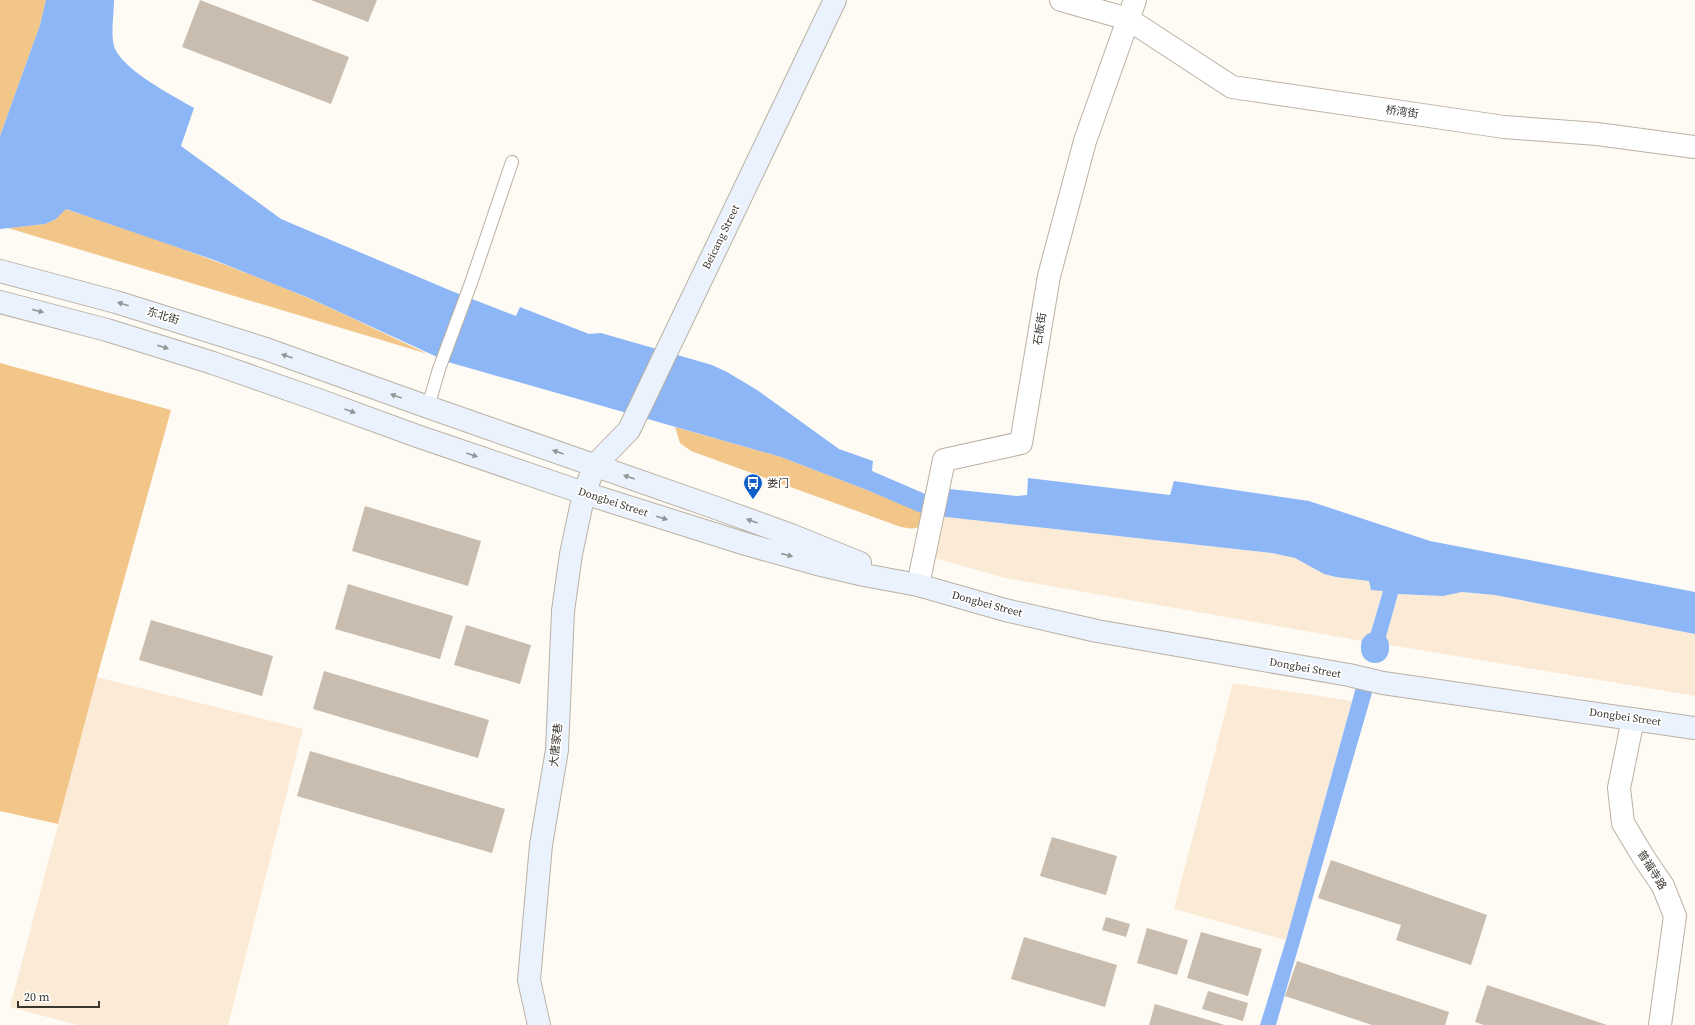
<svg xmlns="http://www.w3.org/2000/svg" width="1695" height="1025" viewBox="0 0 1695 1025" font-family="'Source Serif 4','Noto Sans SC',serif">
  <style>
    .built { fill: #fbebd6 }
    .green { fill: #f2c588 }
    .water { fill: #8cb6f6 }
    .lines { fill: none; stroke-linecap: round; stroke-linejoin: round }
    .canal { stroke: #8cb6f6; stroke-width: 28 }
    .building { fill: #c8bdaf }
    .lane-casing { stroke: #bbb1a3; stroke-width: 14 }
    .street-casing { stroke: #bbb1a3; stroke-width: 24 }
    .secondary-casing { stroke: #bbb1a3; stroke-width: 24 }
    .lane { stroke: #fff; stroke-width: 12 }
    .street { stroke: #fff; stroke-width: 22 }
    .secondary { stroke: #eaf2fe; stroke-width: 22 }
    .oneway { fill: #929496 }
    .labels { text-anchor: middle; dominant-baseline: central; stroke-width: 3.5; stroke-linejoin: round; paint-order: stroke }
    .street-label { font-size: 11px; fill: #39352f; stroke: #fff }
    .poi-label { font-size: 11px; fill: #39352f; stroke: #fff; text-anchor: start }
  </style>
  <rect width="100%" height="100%" fill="#fefaf4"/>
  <!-- built -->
  <path class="built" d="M 936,516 L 1272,553 L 1295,558 L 1324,574 L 1336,577 L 1369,581 L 1383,591 L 1368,642 L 1005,578 L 928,556 Z
    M 1462,592 L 1495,595 L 1695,634 L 1695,696 L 1384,644 L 1398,594 L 1443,596 Z
    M 97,677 L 303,729 L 228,1025 L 77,1025 L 10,1007 Z
    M 1233,683 L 1352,701 L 1286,940 L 1174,909 Z"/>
  <!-- green -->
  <path class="green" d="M 0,0 L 46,0 L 40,25 L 0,136 Z
    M 65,209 C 147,236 228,264 308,298 C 348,315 388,336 428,354 L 8,228 L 45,224 L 56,219 Z
    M 0,363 L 171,410 L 97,677 L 58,824 L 0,811 Z
    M 675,427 L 781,457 L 867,490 L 925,514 C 920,530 917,530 901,527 L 691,451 L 680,443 Z"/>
  <!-- water -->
  <path class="water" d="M 46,0 L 114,0 C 114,14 110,37 115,49 C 126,72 172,95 194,108 L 181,146 L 281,219 L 454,292 L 516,316 L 520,307 L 589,334 L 601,333 L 712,365 L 727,372 L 757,390 L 839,449 L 873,461 L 872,471 L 930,496 L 949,489 L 1017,496 L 1027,495 L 1028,478 L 1170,495 L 1174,481 L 1309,501 L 1430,541 L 1695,592 L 1695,634 L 1495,595 L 1462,592 L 1443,596 L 1398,594 L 1384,644 L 1382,646 L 1369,644 L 1368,642 L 1383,591 L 1371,590 L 1369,581 L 1336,577 L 1324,574 L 1295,558 L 1272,553 L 928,515 L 916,511 L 867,490 L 781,457 L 448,362 L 309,298 L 214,260 L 66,209 L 56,219 L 45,224 L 0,229 L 0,136 L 40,25 Z
    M 1356,687 L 1372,691 L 1372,693 L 1276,1025 L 1260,1025 L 1286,940 Z"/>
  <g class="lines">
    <!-- canal -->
    <path class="canal" d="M 1375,649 L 1375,646"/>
  </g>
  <!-- building -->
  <path class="building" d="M 200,0 L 349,57 L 331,104 L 182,47 Z
    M 311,0 L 377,0 L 368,22 Z
    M 365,506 L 481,541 L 468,586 L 352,551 Z
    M 348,584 L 453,616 L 440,659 L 335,629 Z
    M 151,620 L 273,656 L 262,696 L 139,660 Z
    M 466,625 L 531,645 L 520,684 L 454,665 Z
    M 324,671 L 489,720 L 478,758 L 313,709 Z
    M 310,751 L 505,809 L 492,853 L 297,796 Z
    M 1052,837 L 1117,856 L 1106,895 L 1040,876 Z
    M 1331,860 L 1487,915 L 1471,965 L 1396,940 L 1401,925 L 1318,898 Z
    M 1106,917 L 1130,924 L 1126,937 L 1102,930 Z
    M 1147,928 L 1188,940 L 1177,975 L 1137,963 Z
    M 1201,932 L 1262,949 L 1248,996 L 1187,978 Z
    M 1024,937 L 1117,965 L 1105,1007 L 1011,979 Z
    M 1297,961 L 1449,1012 L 1445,1025 L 1372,1025 L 1285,996 Z
    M 1487,985 L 1607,1025 L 1484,1025 L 1475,1022 Z
    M 1208,991 L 1248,1003 L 1243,1021 L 1202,1009 Z
    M 1155,1004 L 1225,1025 L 1149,1025 Z"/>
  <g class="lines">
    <defs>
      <path id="lane" d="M 428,407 L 439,369 L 471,283 L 512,162"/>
      <path id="street" d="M 1061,0 L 1128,19 L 1232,87 L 1504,127 L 1597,134 L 1695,147
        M 918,585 L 944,460 L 1021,443 L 1049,276 L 1085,141 L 1135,0
        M 1633,719 L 1619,788 L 1623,823 L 1644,858 L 1663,886 L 1675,916 L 1660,1025"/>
      <path id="secondary" d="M 0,271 L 116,302 L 266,349 L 428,407 L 719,509 L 791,535 L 860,563
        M 0,302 L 107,330 L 213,363 L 313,398 L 417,436 L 584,493 L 749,545 L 817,564 L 864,575 L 918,585 L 1005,610 L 1097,631 L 1349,675 L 1383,683 L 1695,728
        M 539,1025 L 529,980 L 541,845 L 557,750 L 563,611 L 571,554 L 584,493 L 595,465 L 629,430 L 835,0"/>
    </defs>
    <!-- lane casing -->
    <use href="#lane" class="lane-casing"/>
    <!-- street casing -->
    <use href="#street" class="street-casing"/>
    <!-- secondary casing -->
    <use href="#secondary" class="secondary-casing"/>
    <!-- lane -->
    <use href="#lane" class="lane"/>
    <!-- street -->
    <use href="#street" class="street"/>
    <!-- secondary -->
    <use href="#secondary" class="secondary"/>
  </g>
  <!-- one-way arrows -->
  <defs><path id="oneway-solid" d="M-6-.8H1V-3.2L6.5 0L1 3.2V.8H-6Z"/></defs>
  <g class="oneway">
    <use href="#oneway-solid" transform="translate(123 304) rotate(-163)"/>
    <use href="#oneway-solid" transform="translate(38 311) rotate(14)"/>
    <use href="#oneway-solid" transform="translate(163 347) rotate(17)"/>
    <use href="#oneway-solid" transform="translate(287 356) rotate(-161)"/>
    <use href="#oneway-solid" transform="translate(396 396) rotate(-160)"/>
    <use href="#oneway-solid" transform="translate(350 411) rotate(20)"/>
    <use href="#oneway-solid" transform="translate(558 452) rotate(-161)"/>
    <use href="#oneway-solid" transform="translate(472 455) rotate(19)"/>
    <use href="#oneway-solid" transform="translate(629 477) rotate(-161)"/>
    <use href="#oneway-solid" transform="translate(662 518) rotate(17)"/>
    <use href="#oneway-solid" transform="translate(752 521) rotate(-160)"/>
    <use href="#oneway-solid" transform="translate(787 555) rotate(15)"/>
  </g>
  <!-- icons -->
  <defs>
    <symbol id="bus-pin" viewBox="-11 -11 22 30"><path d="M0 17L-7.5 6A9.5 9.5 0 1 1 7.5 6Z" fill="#105fc9" stroke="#fff"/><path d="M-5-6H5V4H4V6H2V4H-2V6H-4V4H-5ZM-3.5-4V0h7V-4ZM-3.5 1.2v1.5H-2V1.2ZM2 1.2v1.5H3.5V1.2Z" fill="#fff"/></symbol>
  </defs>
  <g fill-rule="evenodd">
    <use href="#bus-pin" x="742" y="472" width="22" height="30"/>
  </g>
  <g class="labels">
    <!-- street labels -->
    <g class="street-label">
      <text transform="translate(1402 112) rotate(8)">桥湾街</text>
      <text transform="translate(721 237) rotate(-64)">Beicang Street</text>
      <text transform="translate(163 316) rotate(17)">东北街</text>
      <text transform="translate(1040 329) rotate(-81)">石板街</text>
      <text transform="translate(613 502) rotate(18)">Dongbei Street</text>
      <text transform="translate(987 604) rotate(15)">Dongbei Street</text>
      <text transform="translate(1305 668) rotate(10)">Dongbei Street</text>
      <text transform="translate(1625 717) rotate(8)">Dongbei Street</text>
      <text transform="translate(556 745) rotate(-84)">大唐家巷</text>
      <text transform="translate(1652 870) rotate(58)">普福寺路</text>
    </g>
    <!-- poi labels -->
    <g class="poi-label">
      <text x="767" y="483">娄门</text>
    </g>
  </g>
  <!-- scale -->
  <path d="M18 1001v6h81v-6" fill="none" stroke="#39352f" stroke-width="2"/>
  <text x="24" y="1001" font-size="12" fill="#39352f" stroke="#ffffff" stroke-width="3" paint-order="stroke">20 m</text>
</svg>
